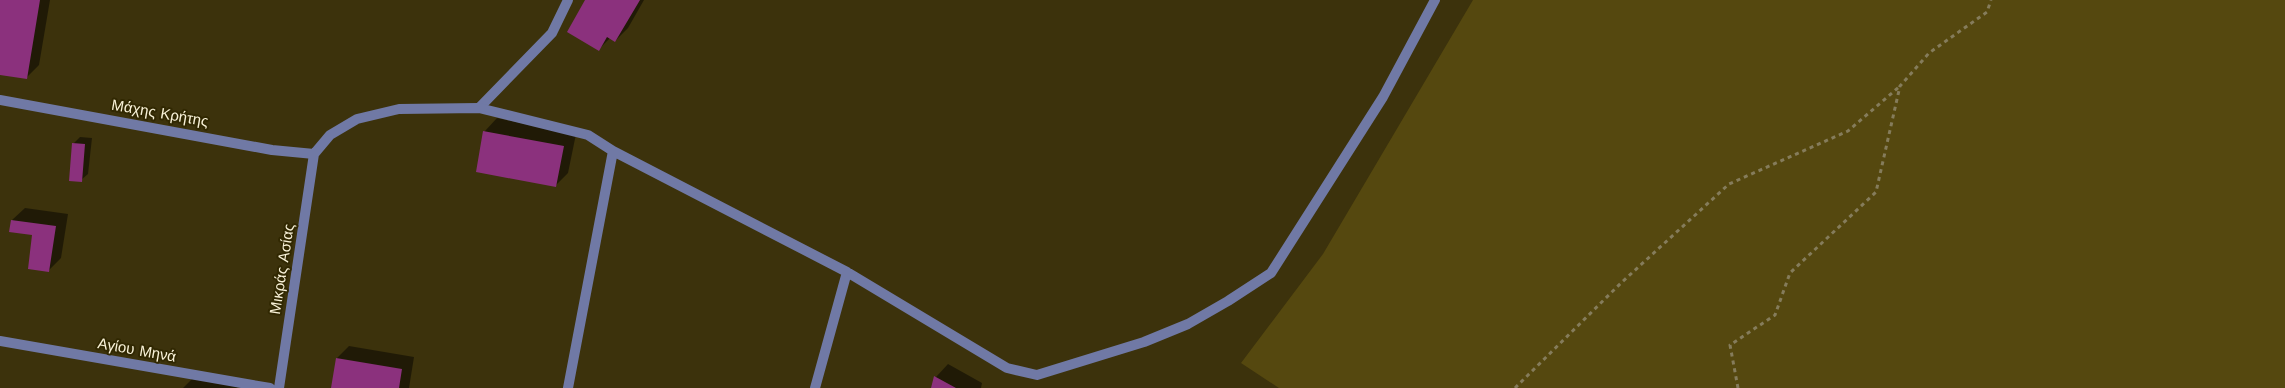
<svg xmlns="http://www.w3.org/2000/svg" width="2285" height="388" viewBox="0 0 2285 388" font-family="'Work Sans',sans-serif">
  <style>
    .green { fill: #55480f }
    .shadow { fill: #0007 }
    .building { fill: #8b317d }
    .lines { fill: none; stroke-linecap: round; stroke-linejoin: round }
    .path { stroke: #857c5b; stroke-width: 3; stroke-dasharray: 4 4; stroke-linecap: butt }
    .service { stroke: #7079a5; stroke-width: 10 }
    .minor { stroke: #7079a5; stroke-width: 10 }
    .labels { text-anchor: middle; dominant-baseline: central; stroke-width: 4; stroke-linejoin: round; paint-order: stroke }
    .street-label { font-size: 15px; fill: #f9f2d8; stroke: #312802 }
  </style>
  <rect width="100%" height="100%" fill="#3c320c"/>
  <!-- green -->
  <path class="green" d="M 1473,0 L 2285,0 L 2285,388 L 1279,388 L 1241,363 L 1323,254 Z"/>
  <!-- shadow -->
  <path class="shadow" d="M 0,0 L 50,0 L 39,65 L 26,78 L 0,73 Z
    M 587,0 L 644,0 L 628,28 L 615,41 L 610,38 L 599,49 Z
    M 497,118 L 576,134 L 568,173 L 555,186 L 477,171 L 485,131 Z
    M 80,137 L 92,138 L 88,174 L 81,180 L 73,144 Z
    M 25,208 L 68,214 L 61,258 L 48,271 L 34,234 L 12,220 Z
    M 349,346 L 414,357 L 409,388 L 332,388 L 337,358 Z
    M 948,364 L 982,383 L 981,388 L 933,388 L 936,377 Z
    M 192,379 L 238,386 L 237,388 L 183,388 Z"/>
  <!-- building -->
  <path class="building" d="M 0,0 L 40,0 L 27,79 L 0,75 Z
    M 585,0 L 640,0 L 615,42 L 607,37 L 599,51 L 567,32 Z
    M 483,131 L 564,146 L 556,187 L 476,172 Z
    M 72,143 L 85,144 L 82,182 L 69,181 Z
    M 11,220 L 56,226 L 49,272 L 28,269 L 32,235 L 9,232 Z
    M 336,358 L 402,369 L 399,388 L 331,388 Z
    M 934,376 L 956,388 L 931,388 Z"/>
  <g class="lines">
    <!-- path -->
    <path class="path" d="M 1515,388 L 1621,283 L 1729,184 L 1848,131 L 1899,87
      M 1738,388 L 1730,345 L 1775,315 L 1790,273 L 1876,192 L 1900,86 L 1929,53 L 1987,12 L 1991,0"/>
    <!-- service -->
    <path class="service" d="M 479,108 L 552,33 L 568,0"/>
    <!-- minor -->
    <path class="minor" d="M 0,100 L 272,150 L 314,154
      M 314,154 L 330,135 L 357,119 L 399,109 L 479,108 L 588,135 L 613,151 L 847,272 L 1007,368 L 1037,375 L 1144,342 L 1188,324 L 1228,301 L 1271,273 L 1383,97 L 1435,0
      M 0,341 L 270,388
      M 279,388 L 314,154
      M 568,388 L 613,151
      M 815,388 L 847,272"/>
  </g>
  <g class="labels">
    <!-- street labels -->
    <g class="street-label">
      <text transform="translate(160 113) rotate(10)">Μάχης Κρήτης</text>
      <text transform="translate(282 269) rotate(-81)">Μικράς Ασίας</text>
      <text transform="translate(137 350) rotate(10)">Αγίου Μηνά</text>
    </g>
  </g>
</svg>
